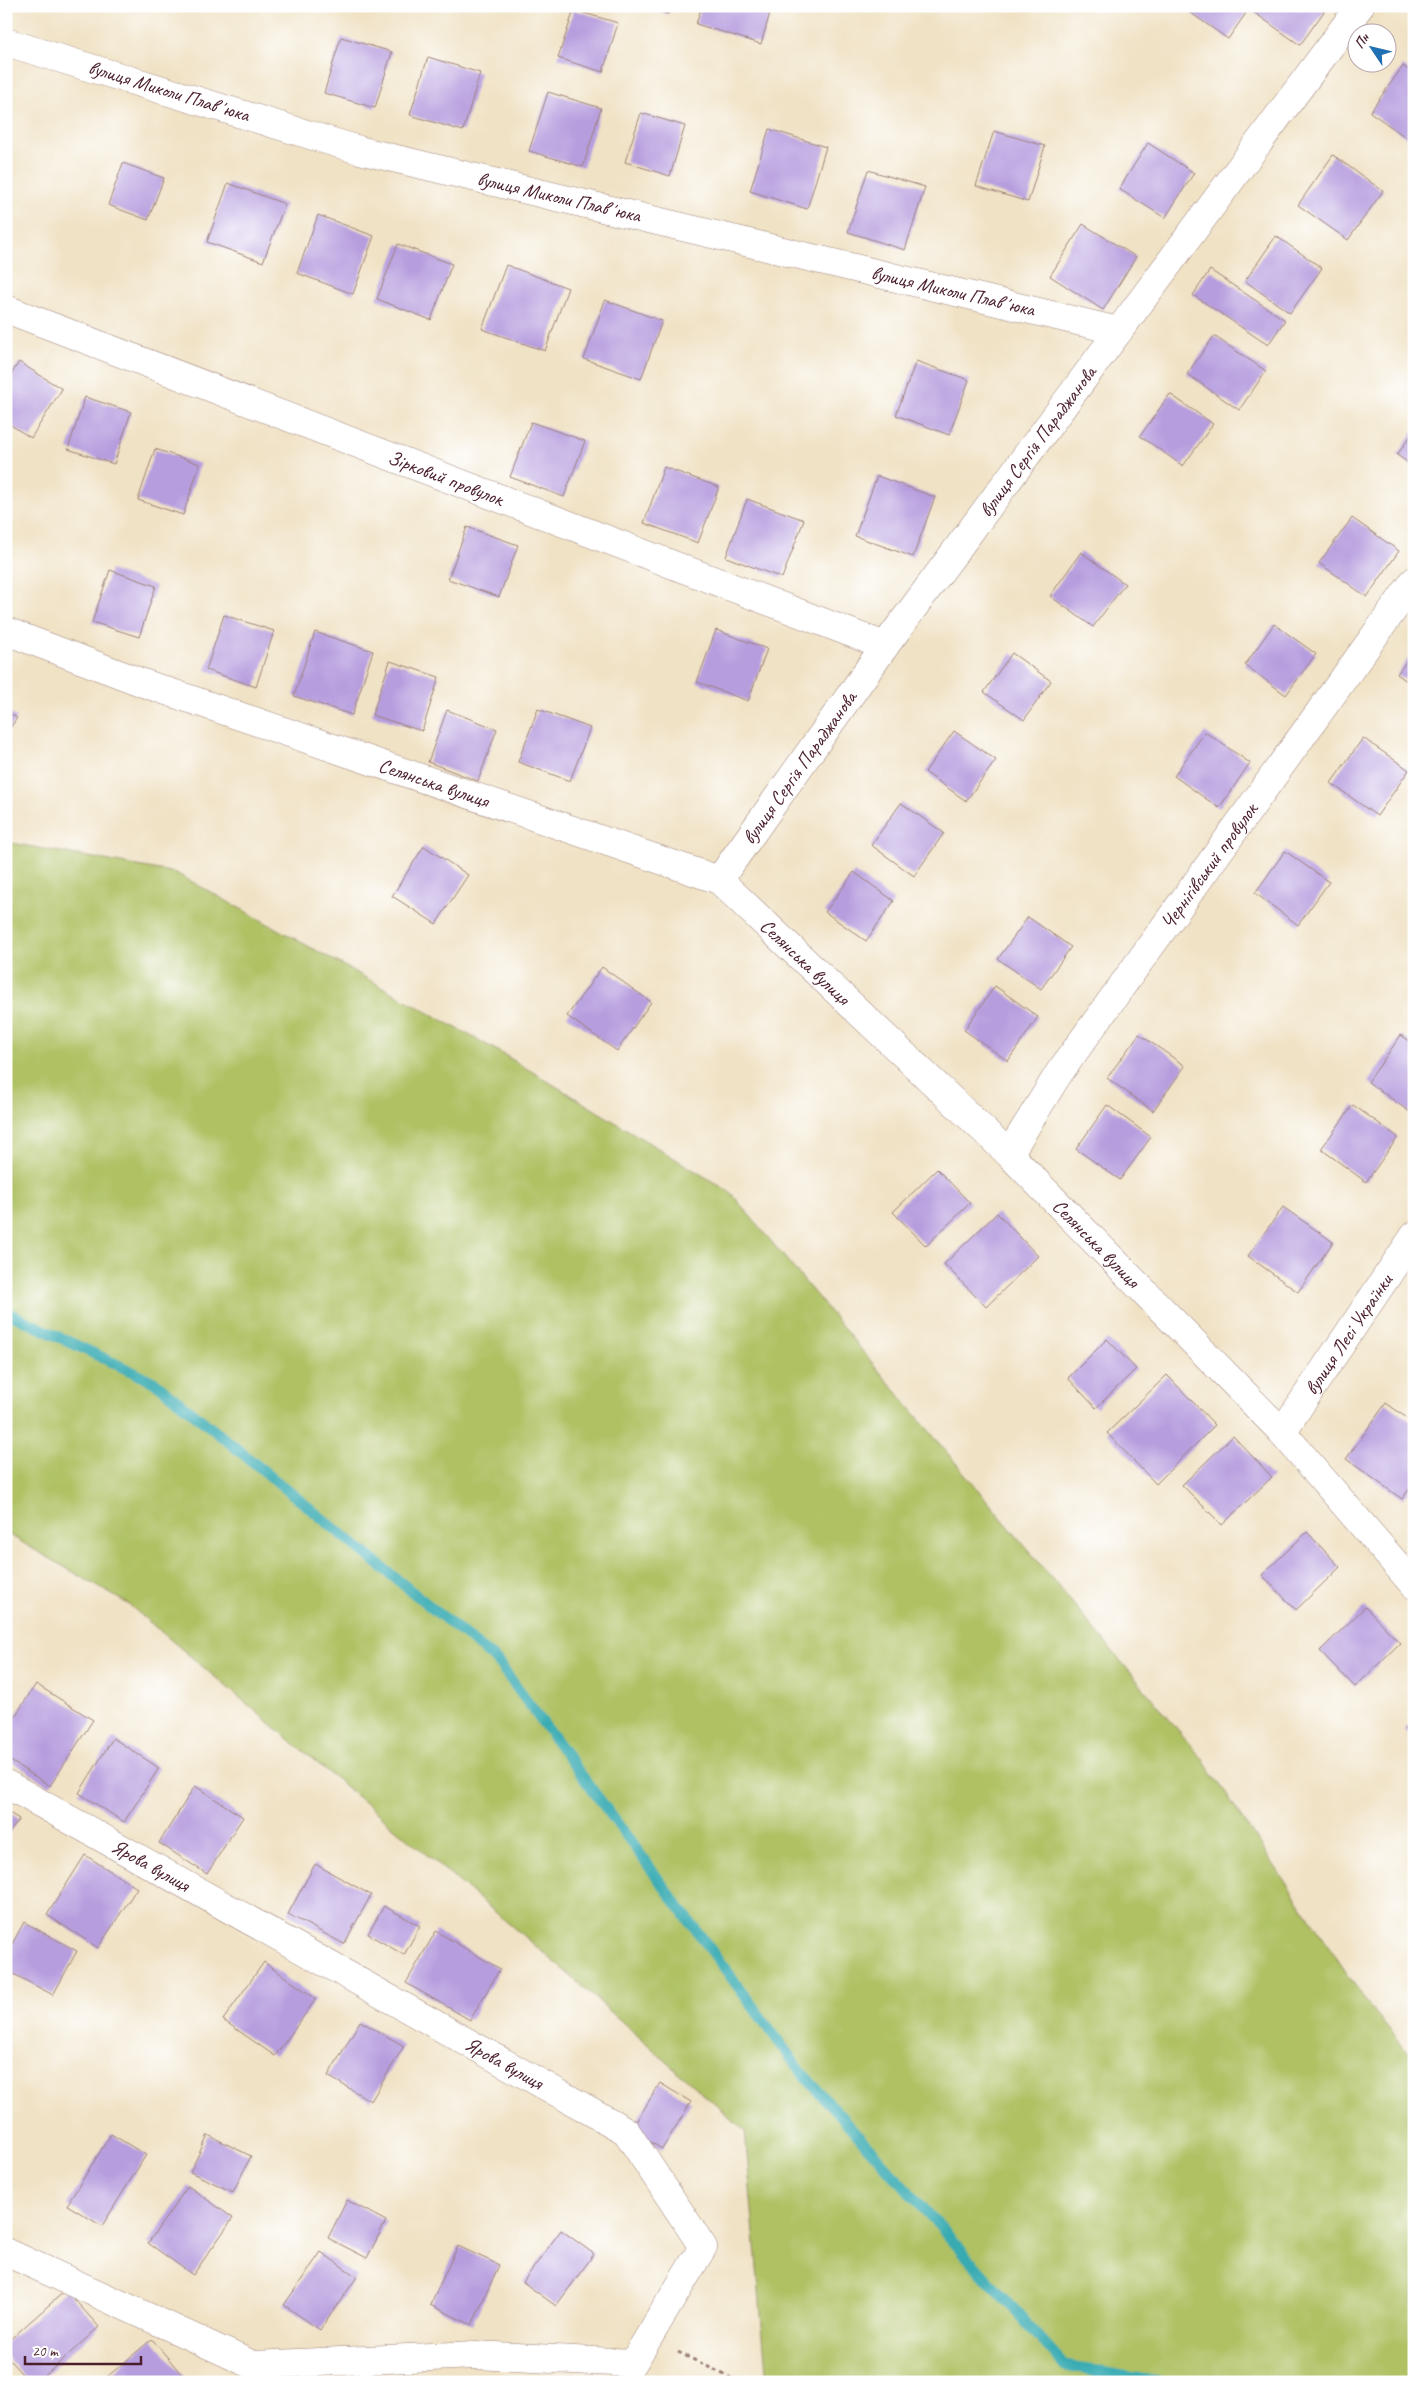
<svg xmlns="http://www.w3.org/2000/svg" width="1420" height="2388" viewBox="0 0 1420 2388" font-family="Caveat,sans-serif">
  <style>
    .green { fill: #afc164; stroke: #7c7048 }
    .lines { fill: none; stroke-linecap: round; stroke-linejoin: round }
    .stream { stroke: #38abb2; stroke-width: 11 }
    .building { fill: #b69dde }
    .street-casing { stroke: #9d8078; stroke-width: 29 }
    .path { stroke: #9d8078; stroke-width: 3; stroke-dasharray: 4 4; stroke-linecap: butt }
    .street { stroke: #fff; stroke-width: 28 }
    .labels { text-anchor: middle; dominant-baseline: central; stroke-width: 4.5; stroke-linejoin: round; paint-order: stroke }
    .street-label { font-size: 20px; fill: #4a1f2b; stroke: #fff }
  </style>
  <rect width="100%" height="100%" fill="#fff"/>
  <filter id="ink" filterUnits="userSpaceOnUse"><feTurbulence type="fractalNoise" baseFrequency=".02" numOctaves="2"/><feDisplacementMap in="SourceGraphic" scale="10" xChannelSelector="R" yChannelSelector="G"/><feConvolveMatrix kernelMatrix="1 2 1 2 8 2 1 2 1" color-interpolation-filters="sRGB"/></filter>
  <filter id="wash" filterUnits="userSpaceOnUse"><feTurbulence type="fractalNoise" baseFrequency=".0096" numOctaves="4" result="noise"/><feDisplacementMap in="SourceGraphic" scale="20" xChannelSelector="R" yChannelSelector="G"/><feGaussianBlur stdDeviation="1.12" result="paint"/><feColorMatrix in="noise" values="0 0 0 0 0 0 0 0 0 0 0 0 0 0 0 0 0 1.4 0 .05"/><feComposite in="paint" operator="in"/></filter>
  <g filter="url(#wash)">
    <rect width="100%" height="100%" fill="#f0e2c5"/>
    <!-- green -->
    <path class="green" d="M 6,842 L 176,873 L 498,1051 L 730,1192 L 1204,1761 L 1367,2003 L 1414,2058 L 1414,2382 L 767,2382 L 745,2131 L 558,1965 L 128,1604 L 6,1533 Z"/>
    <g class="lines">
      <!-- stream -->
      <path class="stream" d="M 6,1312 L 156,1383 L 497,1661 L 802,2073 L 1065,2366 L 1159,2382"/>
    </g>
    <g id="blocks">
      <!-- building -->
      <path class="building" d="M 643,6 L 670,6 L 668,14 Z
        M 702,6 L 772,6 L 761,44 L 696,24 Z
        M 1187,6 L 1251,6 L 1228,39 L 1185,9 Z
        M 1255,6 L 1328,6 L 1300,45 L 1252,11 Z
        M 574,10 L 618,23 L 603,72 L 558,58 Z
        M 341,37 L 392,52 L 375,108 L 324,93 Z
        M 428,57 L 480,73 L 463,131 L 410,115 Z
        M 1403,66 L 1414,74 L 1414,143 L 1370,112 Z
        M 548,92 L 601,108 L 583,167 L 529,151 Z
        M 641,113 L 685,126 L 670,176 L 625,162 Z
        M 769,129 L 826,147 L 807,209 L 750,191 Z
        M 994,131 L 1045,146 L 1028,202 L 976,186 Z
        M 1148,143 L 1194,173 L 1165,218 L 1119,189 Z
        M 1333,155 L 1383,191 L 1348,240 L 1298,205 Z
        M 123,163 L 164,178 L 148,220 L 108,205 Z
        M 868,170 L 925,187 L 905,250 L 848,232 Z
        M 228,183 L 285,204 L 263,262 L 207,242 Z
        M 318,215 L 374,236 L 353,294 L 297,273 Z
        M 1083,224 L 1136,257 L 1103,310 L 1050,276 Z
        M 1276,236 L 1322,268 L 1290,313 L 1245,281 Z
        M 398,244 L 452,264 L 431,320 L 377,299 Z
        M 506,265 L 568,288 L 545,351 L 482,329 Z
        M 1210,270 L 1285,320 L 1268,345 L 1193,295 Z
        M 605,300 L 662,321 L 641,379 L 584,359 Z
        M 1214,336 L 1266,371 L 1239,410 L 1187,374 Z
        M 916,361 L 969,380 L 949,435 L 896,415 Z
        M 19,362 L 62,389 L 31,438 L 6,422 L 6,382 Z
        M 1170,394 L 1213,424 L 1183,466 L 1140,436 Z
        M 85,397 L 131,412 L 114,464 L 68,449 Z
        M 531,422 L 585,441 L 564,497 L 510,477 Z
        M 1414,431 L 1414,467 L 1397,455 Z
        M 155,449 L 200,464 L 183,515 L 138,500 Z
        M 664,467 L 719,487 L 698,543 L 644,523 Z
        M 877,476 L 935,497 L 913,557 L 855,536 Z
        M 747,499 L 804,520 L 782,578 L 726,557 Z
        M 1352,518 L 1399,551 L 1367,597 L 1319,563 Z
        M 467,527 L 518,545 L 499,597 L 448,579 Z
        M 1081,552 L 1125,584 L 1093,627 L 1050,596 Z
        M 110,570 L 156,586 L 139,637 L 92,622 Z
        M 224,615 L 274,631 L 256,687 L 206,670 Z
        M 1274,624 L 1316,654 L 1286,695 L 1245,665 Z
        M 716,630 L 767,649 L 748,701 L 697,682 Z
        M 315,632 L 373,651 L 352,715 L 294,696 Z
        M 1414,651 L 1414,686 L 1397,674 Z
        M 1012,653 L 1051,681 L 1024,720 L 984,692 Z
        M 390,661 L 439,677 L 422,731 L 372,715 Z
        M 538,709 L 590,728 L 570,781 L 518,762 Z
        M 447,710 L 497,729 L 478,781 L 428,762 Z
        M 6,711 L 17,718 L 6,734 Z
        M 954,731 L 996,760 L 966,801 L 925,772 Z
        M 1205,732 L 1250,763 L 1219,808 L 1174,776 Z
        M 1363,738 L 1409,770 L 1377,816 L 1331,783 Z
        M 901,803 L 944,833 L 914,876 L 871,845 Z
        M 424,846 L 468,875 L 436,924 L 392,896 Z
        M 1285,851 L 1329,882 L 1298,925 L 1255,893 Z
        M 854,872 L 894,901 L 866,941 L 825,912 Z
        M 1028,917 L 1071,947 L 1041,989 L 998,959 Z
        M 602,967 L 651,1002 L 617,1051 L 567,1016 Z
        M 995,986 L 1038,1017 L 1008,1061 L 964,1030 Z
        M 1139,1034 L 1185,1066 L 1153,1111 L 1107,1078 Z
        M 1401,1035 L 1414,1044 L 1414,1115 L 1368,1082 Z
        M 1107,1105 L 1151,1137 L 1120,1180 L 1076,1149 Z
        M 1353,1105 L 1398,1137 L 1366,1182 L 1321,1149 Z
        M 937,1169 L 970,1203 L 926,1246 L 893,1212 Z
        M 1283,1207 L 1333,1242 L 1298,1292 L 1248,1256 Z
        M 997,1213 L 1038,1256 L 986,1307 L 944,1264 Z
        M 1107,1339 L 1136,1369 L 1096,1408 L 1068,1378 Z
        M 1167,1375 L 1215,1425 L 1156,1484 L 1107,1433 Z
        M 1386,1403 L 1414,1423 L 1414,1483 L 1402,1499 L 1346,1459 Z
        M 1233,1436 L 1272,1477 L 1222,1525 L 1182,1485 Z
        M 1307,1532 L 1340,1567 L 1296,1610 L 1262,1575 Z
        M 1365,1607 L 1400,1643 L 1355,1687 L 1320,1651 Z
        M 36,1684 L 93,1720 L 50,1786 L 6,1758 L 6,1730 Z
        M 1414,1719 L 1414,1739 L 1404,1729 Z
        M 113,1738 L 159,1768 L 124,1822 L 79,1793 Z
        M 195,1786 L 243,1817 L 207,1874 L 159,1843 Z
        M 6,1811 L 19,1819 L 6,1838 Z
        M 85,1855 L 137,1888 L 98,1948 L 47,1915 Z
        M 315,1864 L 371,1895 L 344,1944 L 288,1914 Z
        M 384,1906 L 420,1926 L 404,1955 L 368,1934 Z
        M 24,1922 L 77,1951 L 53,1995 L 6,1970 L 6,1955 Z
        M 436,1931 L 500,1969 L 470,2020 L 406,1983 Z
        M 264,1962 L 316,1999 L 275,2056 L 223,2020 Z
        M 360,2021 L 404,2046 L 371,2101 L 328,2076 Z
        M 660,2083 L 691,2102 L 662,2149 L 631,2130 Z
        M 111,2134 L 146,2155 L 102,2226 L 67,2205 Z
        M 208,2135 L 251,2156 L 233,2192 L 190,2172 Z
        M 188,2186 L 233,2218 L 193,2275 L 148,2243 Z
        M 347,2200 L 386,2221 L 367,2258 L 328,2238 Z
        M 561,2230 L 594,2254 L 556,2306 L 523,2282 Z
        M 458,2246 L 499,2265 L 472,2325 L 430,2305 Z
        M 321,2252 L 357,2277 L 320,2330 L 284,2305 Z
        M 66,2290 L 99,2327 L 38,2382 L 29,2382 L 6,2356 L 6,2343 Z
        M 152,2339 L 188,2382 L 101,2382 Z"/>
    </g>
  </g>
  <g filter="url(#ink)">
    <use href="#blocks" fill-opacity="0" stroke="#9d8078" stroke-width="1"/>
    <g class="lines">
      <defs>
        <g id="street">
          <path d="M 6,42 L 359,150 L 1119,331"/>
          <path id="s1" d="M 6,309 L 885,646"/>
          <path id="s2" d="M 6,631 L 143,683 L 719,880 L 1009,1154 L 1282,1432 L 1414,1585"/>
          <path id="s3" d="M 719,880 L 885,646 L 1360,6"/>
          <path id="s4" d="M 1009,1154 L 1059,1073 L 1414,581"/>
          <path id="s5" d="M 1282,1432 L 1414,1236"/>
          <path id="s6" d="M 6,1784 L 626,2131 L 703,2247 L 633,2363 L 475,2355 L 253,2365 L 6,2252"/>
        </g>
      </defs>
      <!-- street casing -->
      <use href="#street" class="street-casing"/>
      <!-- path -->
      <path class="path" d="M 678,2352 L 739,2382"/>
      <!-- street -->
      <use href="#street" class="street"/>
    </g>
  </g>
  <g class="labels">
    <!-- street labels -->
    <g class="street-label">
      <text transform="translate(169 91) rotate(17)">вулиця Миколи Плавʼюка</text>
      <text transform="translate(559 197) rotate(13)">вулиця Миколи Плавʼюка</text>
      <text transform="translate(953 291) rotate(13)">вулиця Миколи Плавʼюка</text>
      <text stroke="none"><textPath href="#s3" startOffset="542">вулиця Сергія Параджанова</textPath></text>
      <text stroke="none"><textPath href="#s1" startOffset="471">Зірковий провулок</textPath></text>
      <text stroke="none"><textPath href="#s3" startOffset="138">вулиця Сергія Параджанова</textPath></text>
      <text stroke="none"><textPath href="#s2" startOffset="454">Селянська вулиця</textPath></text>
      <text stroke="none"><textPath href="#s4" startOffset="351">Чернігівський провулок</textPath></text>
      <text stroke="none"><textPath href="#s2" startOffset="874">Селянська вулиця</textPath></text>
      <text stroke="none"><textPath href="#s2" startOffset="1279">Селянська вулиця</textPath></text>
      <text stroke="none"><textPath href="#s5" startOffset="118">вулиця Лесі Українки</textPath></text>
      <text stroke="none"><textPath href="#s6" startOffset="166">Ярова вулиця</textPath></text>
      <text stroke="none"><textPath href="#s6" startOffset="571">Ярова вулиця</textPath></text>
    </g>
  </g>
  <!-- margin -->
  <rect width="1420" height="2388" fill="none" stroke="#fff" stroke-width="25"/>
  <!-- north arrow -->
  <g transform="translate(1372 48) rotate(305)"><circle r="24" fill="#ffffff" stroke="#b7a5aa"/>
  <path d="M0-4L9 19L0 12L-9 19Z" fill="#1f6fb2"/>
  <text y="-8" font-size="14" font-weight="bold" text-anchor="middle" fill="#4a1f2b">Пн</text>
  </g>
  <!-- scale -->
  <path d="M25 2356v8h116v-8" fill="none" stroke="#4a1f2b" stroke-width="2.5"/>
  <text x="32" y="2356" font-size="15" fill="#4a1f2b" stroke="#ffffff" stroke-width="4" paint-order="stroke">20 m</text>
</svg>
